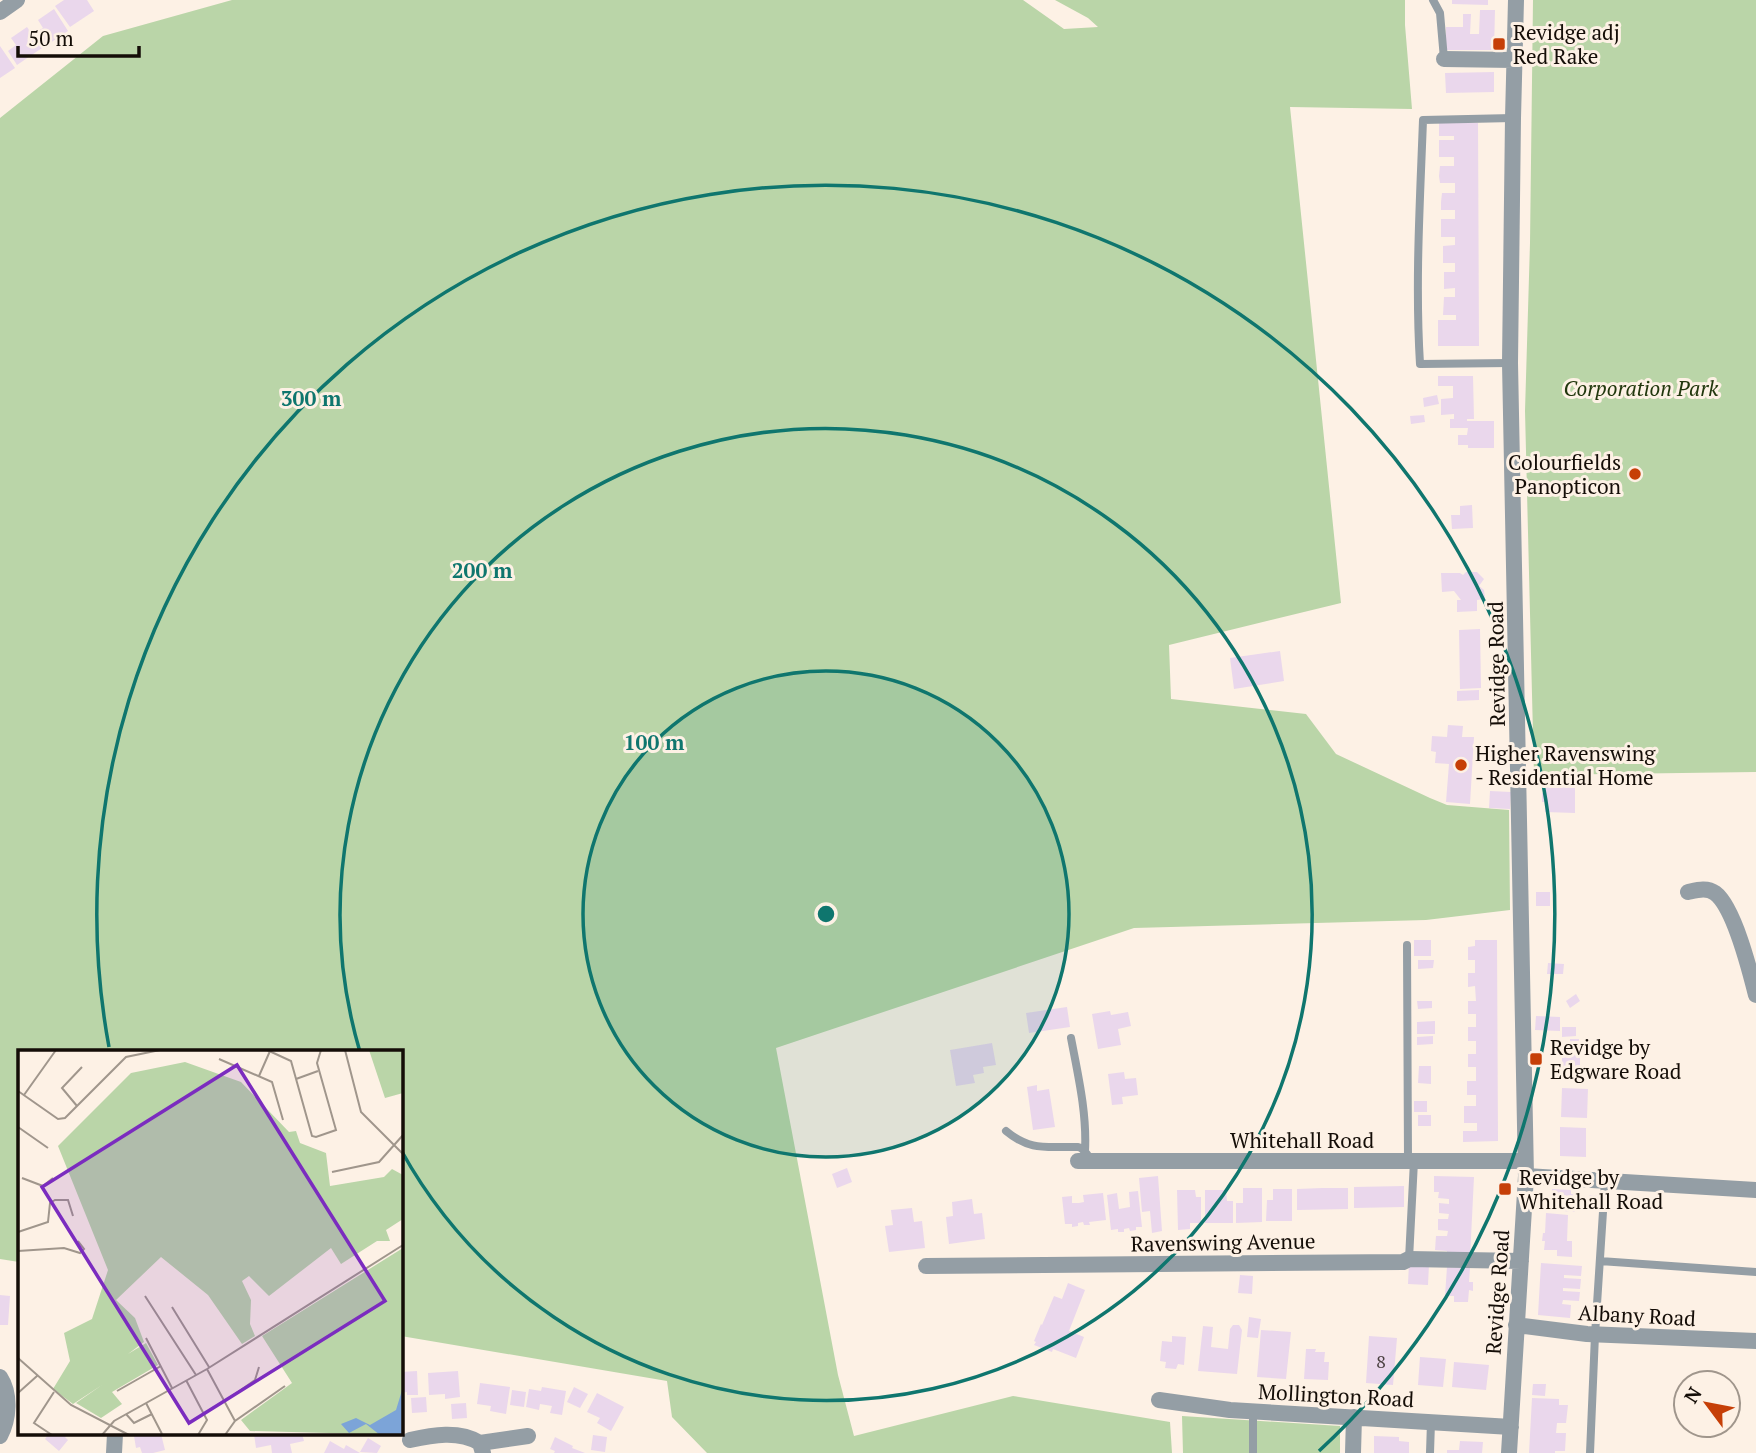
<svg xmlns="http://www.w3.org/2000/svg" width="1756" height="1453" viewBox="0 0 1756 1453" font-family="'PT Serif',serif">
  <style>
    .green { fill: #bad5a8 }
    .building { fill: #ead7ec }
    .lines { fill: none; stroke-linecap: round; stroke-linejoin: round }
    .service { stroke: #949ea5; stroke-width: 8 }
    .minor { stroke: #949ea5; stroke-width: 16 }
    .ring { fill: none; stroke: #0f766e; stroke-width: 3.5 }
    .poi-dot { fill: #c63f07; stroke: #fdf1e5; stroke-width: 2.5 }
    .labels { text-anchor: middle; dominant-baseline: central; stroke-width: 6; stroke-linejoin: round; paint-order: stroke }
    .number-label { font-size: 18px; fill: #4a4040 }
    .poi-label { font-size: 21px; fill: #140d07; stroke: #fdf1e5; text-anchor: start }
    .park-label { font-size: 21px; font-style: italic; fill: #21370d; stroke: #fdf1e5 }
    .street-label { font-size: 21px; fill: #140d07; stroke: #fdf1e5 }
    .inset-road { fill: none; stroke: #a0968c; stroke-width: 2 }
    .view { fill: #7b2cbf; fill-opacity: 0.15; stroke: #7b2cbf; stroke-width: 3.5 }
    .inset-edge { fill: none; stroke: #140d07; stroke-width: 3.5 }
    .centre { fill: #0f766e; stroke: #fdf1e5; stroke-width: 3.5 }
    .ring-label { font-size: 21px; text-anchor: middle; font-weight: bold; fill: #0f766e; stroke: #fdf1e5; stroke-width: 6; stroke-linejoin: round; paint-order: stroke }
  </style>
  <rect width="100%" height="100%" fill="#fdf1e5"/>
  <!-- green -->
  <path class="green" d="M 232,0 L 1023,0 L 1064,29 L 1098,27 L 1088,18 L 1055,0 L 1405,0 L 1405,25 L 1412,109 L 1290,107 L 1341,603 L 1169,645 L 1171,699 L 1306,714 L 1336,754 L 1430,798 L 1447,805 L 1509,810 L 1510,910 L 1426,920 L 1134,928 L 776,1048 L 838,1375 L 854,1436 L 1013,1396 L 1170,1422 L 1172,1453 L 707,1453 L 672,1417 L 667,1381 L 401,1336 L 401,1052 L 19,1052 L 19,1262 L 0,1259 L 0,118 L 103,36 Z
    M 1533,0 L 1756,0 L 1756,772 L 1534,775 L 1525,411 L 1530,243 Z
    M 1182,1416 L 1340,1426 L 1340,1453 L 1183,1453 Z"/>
  <!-- building -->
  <path class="building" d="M 64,0 L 87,0 L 94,11 L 70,27 L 55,6 Z
    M 1452,0 L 1488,0 L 1488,5 L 1452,4 Z
    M 54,9 L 68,31 L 44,47 L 34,33 L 43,28 L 38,20 Z
    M 1480,10 L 1495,10 L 1494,50 L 1446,50 L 1446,27 L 1463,27 L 1463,14 L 1471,14 L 1470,34 L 1479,34 Z
    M 27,27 L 42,48 L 17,65 L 8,51 L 16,45 L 11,38 Z
    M 0,46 L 15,68 L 0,78 Z
    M 1494,72 L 1494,92 L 1446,93 L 1445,73 Z
    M 1439,123 L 1478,123 L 1479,346 L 1438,346 L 1438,320 L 1456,320 L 1456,315 L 1443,315 L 1444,297 L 1455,297 L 1455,288 L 1444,289 L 1444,272 L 1455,272 L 1455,263 L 1443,263 L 1443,246 L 1455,245 L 1455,237 L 1441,237 L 1441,219 L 1455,219 L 1455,210 L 1441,210 L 1441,202 L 1442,193 L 1455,193 L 1455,183 L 1440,183 L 1439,176 L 1440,166 L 1454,166 L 1454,157 L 1439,157 L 1439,140 L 1454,140 L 1454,136 L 1439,136 Z
    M 1438,376 L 1473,376 L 1474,419 L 1467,419 L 1467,421 L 1494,421 L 1494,448 L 1468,448 L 1468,445 L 1458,445 L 1458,435 L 1467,435 L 1468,428 L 1450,428 L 1450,419 L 1454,419 L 1454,414 L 1441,415 L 1441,399 L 1453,398 L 1453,386 L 1438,386 Z
    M 1437,395 L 1439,404 L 1424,407 L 1423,398 Z
    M 1424,415 L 1425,422 L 1411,424 L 1410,416 Z
    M 1472,505 L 1473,528 L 1452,529 L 1451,515 L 1460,515 L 1460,506 Z
    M 1466,572 L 1477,572 L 1484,579 L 1479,586 L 1484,590 L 1485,599 L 1477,600 L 1477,611 L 1457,612 L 1457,600 L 1461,600 L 1454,591 L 1442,592 L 1441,573 L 1460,573 L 1463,575 Z
    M 1480,629 L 1481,688 L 1460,689 L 1459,630 Z
    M 1280,651 L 1284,681 L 1234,689 L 1230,658 Z
    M 1479,690 L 1479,700 L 1457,701 L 1457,691 Z
    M 1448,725 L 1463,726 L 1462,737 L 1474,737 L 1470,804 L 1446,802 L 1449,764 L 1435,763 L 1436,752 L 1431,751 L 1432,736 L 1447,737 Z
    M 1546,776 L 1575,776 L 1575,813 L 1545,812 L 1545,802 L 1542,802 L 1542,793 L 1545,793 Z
    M 1490,791 L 1511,792 L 1510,809 L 1489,808 Z
    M 1536,892 L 1550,892 L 1550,906 L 1536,906 Z
    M 1414,940 L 1431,940 L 1431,956 L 1414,956 Z
    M 1475,940 L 1497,940 L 1498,1141 L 1463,1142 L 1463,1131 L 1477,1131 L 1477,1123 L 1464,1123 L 1464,1106 L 1476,1106 L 1476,1095 L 1467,1095 L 1467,1081 L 1476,1081 L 1476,1067 L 1468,1067 L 1468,1054 L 1476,1054 L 1476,1041 L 1468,1041 L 1468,1027 L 1476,1027 L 1476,1014 L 1468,1014 L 1468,1001 L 1476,1001 L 1475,986 L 1468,987 L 1468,973 L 1475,973 L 1475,960 L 1468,960 L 1468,947 L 1475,946 Z
    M 1418,960 L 1434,960 L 1433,968 L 1418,969 Z
    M 1548,963 L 1564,964 L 1563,974 L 1547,974 Z
    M 1576,994 L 1580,1001 L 1570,1008 L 1566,1001 Z
    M 1417,1001 L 1432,1001 L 1432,1008 L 1418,1009 Z
    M 1067,1007 L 1070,1027 L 1029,1033 L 1026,1013 Z
    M 1110,1011 L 1111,1015 L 1128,1012 L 1131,1026 L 1118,1029 L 1121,1045 L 1098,1049 L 1092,1014 Z
    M 1536,1016 L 1560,1017 L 1560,1031 L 1535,1030 Z
    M 1435,1021 L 1435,1034 L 1417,1034 L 1417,1022 Z
    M 1562,1027 L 1576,1027 L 1576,1036 L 1562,1037 Z
    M 1433,1036 L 1433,1044 L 1417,1045 L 1417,1037 Z
    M 1570,1039 L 1579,1039 L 1578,1049 L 1588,1049 L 1588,1055 L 1580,1055 L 1580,1070 L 1583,1070 L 1583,1080 L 1573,1080 L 1573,1077 L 1562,1077 L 1562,1048 L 1570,1048 Z
    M 992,1043 L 996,1065 L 983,1067 L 984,1073 L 973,1075 L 975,1083 L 956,1086 L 950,1050 Z
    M 1419,1066 L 1431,1066 L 1431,1084 L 1418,1083 Z
    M 1124,1072 L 1125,1079 L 1136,1078 L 1138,1095 L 1122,1097 L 1123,1104 L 1112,1105 L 1108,1074 Z
    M 1037,1085 L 1037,1091 L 1049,1089 L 1055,1127 L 1033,1130 L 1027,1087 Z
    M 1562,1088 L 1588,1089 L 1587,1118 L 1561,1117 Z
    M 1414,1101 L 1427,1101 L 1427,1112 L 1414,1112 Z
    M 1418,1115 L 1431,1115 L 1431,1126 L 1418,1126 Z
    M 1560,1127 L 1586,1128 L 1586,1157 L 1560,1156 Z
    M 847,1168 L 852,1182 L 837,1188 L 832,1174 Z
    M 1158,1176 L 1162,1231 L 1152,1233 L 1150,1211 L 1142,1212 L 1139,1178 Z
    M 1434,1176 L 1474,1177 L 1470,1258 L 1447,1257 L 1447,1251 L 1435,1250 L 1436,1236 L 1447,1236 L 1448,1231 L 1438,1230 L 1438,1219 L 1448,1219 L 1449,1214 L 1439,1213 L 1439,1203 L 1449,1204 L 1449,1199 L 1438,1198 L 1439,1192 L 1434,1192 Z
    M 1404,1186 L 1404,1207 L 1354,1208 L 1354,1187 Z
    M 1243,1188 L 1262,1188 L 1262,1222 L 1236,1223 L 1236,1203 L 1243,1203 Z
    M 1322,1188 L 1348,1188 L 1348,1209 L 1297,1210 L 1297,1189 Z
    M 1273,1189 L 1292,1189 L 1292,1221 L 1266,1221 L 1267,1200 L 1273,1200 Z
    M 1552,1189 L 1571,1190 L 1571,1194 L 1576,1194 L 1575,1212 L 1551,1210 Z
    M 1177,1190 L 1195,1190 L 1196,1197 L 1201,1197 L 1201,1223 L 1190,1223 L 1190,1229 L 1178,1230 Z
    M 1205,1190 L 1226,1190 L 1227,1201 L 1233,1201 L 1233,1223 L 1205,1223 Z
    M 1138,1191 L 1142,1227 L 1136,1227 L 1136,1230 L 1130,1231 L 1129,1228 L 1124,1229 L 1124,1232 L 1118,1232 L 1118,1229 L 1111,1230 L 1107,1195 L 1117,1193 L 1119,1209 L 1130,1207 L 1129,1192 Z
    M 1103,1193 L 1106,1220 L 1089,1222 L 1090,1225 L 1084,1225 L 1083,1222 L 1078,1223 L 1078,1226 L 1072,1227 L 1072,1224 L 1065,1224 L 1062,1197 L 1072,1196 L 1072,1203 L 1079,1203 L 1084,1202 L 1083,1195 Z
    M 1590,1195 L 1600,1195 L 1599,1210 L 1586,1210 L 1587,1199 Z
    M 972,1199 L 974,1214 L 982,1213 L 985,1239 L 949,1244 L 946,1217 L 953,1216 L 952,1202 Z
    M 912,1208 L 914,1222 L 922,1221 L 925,1248 L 889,1252 L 885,1226 L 893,1225 L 891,1210 Z
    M 1546,1213 L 1568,1215 L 1567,1241 L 1572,1241 L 1572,1257 L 1557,1256 L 1557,1250 L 1544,1250 L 1545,1241 L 1542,1241 L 1543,1233 L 1545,1233 Z
    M 1409,1263 L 1429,1264 L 1428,1285 L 1408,1284 Z
    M 1541,1263 L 1582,1266 L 1581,1276 L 1564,1275 L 1564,1278 L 1581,1279 L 1580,1289 L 1563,1288 L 1563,1291 L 1580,1292 L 1579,1301 L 1563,1300 L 1562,1304 L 1571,1305 L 1570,1318 L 1538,1315 Z
    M 1447,1267 L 1470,1268 L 1469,1282 L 1473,1282 L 1473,1291 L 1469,1290 L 1468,1302 L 1454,1302 L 1454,1296 L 1445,1296 Z
    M 1240,1275 L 1253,1276 L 1252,1294 L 1238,1293 Z
    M 1068,1283 L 1085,1290 L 1069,1331 L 1084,1337 L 1076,1358 L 1053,1349 L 1052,1352 L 1034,1345 L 1036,1342 L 1034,1341 L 1041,1324 L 1042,1325 L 1054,1296 L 1062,1299 Z
    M 0,1295 L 10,1296 L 8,1325 L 0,1325 Z
    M 1249,1317 L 1261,1319 L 1258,1338 L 1247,1337 Z
    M 1233,1325 L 1239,1325 L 1242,1330 L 1237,1374 L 1198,1371 L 1203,1326 L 1213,1327 L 1211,1347 L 1228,1349 L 1230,1329 Z
    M 1261,1330 L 1291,1332 L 1286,1379 L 1257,1377 Z
    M 1172,1336 L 1186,1337 L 1184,1365 L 1178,1364 L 1176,1369 L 1165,1368 L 1166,1362 L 1160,1361 L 1162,1341 L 1172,1342 Z
    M 1369,1336 L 1397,1338 L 1393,1385 L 1366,1383 Z
    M 1306,1349 L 1316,1349 L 1315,1352 L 1325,1352 L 1324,1362 L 1329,1362 L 1328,1380 L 1304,1379 Z
    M 1420,1357 L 1446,1359 L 1443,1387 L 1418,1385 Z
    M 1454,1362 L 1489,1365 L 1486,1390 L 1452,1387 Z
    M 417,1371 L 418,1395 L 407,1395 L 407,1392 L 401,1393 L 401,1372 Z
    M 458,1371 L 460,1397 L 445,1399 L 445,1394 L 429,1395 L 428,1373 Z
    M 480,1383 L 510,1387 L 506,1414 L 490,1411 L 491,1406 L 477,1404 Z
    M 1533,1384 L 1546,1384 L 1545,1396 L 1532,1395 Z
    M 542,1387 L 566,1391 L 562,1415 L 550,1413 L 552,1406 L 540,1404 L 539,1410 L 526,1407 L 529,1389 L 541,1391 Z
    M 574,1387 L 588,1394 L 580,1408 L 567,1402 Z
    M 512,1390 L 526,1392 L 524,1407 L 510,1405 Z
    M 597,1393 L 624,1407 L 611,1431 L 597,1423 L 600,1418 L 587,1412 Z
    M 426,1397 L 427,1412 L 412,1413 L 411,1398 Z
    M 1532,1398 L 1559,1399 L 1559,1405 L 1568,1405 L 1566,1423 L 1557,1423 L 1556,1433 L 1566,1433 L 1565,1451 L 1555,1451 L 1555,1453 L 1529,1453 Z
    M 466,1403 L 467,1418 L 452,1419 L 451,1404 Z
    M 49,1434 L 68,1434 L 65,1437 L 68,1440 L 59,1451 L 45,1439 Z
    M 144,1434 L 161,1434 L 165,1450 L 153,1453 L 142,1453 L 140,1447 L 136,1448 L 134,1436 Z
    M 254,1434 L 302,1434 L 304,1441 L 290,1444 L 292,1453 L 272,1453 L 271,1445 L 256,1448 Z
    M 593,1435 L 607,1437 L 605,1452 L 591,1450 Z
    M 1374,1436 L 1399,1437 L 1399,1441 L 1409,1442 L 1409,1453 L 1374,1453 Z
    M 555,1437 L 573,1446 L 572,1448 L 585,1453 L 554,1453 L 555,1451 L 550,1449 Z
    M 368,1438 L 381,1446 L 377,1453 L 360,1452 Z
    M 330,1441 L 344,1449 L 346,1445 L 360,1453 L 324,1453 Z
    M 1460,1441 L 1483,1442 L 1482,1453 L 1447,1453 L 1447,1450 L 1459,1450 Z"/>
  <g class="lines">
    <!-- service -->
    <path class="service" d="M 1433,0 L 1440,13 L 1444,59
      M 1510,363 L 1420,364 C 1415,283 1420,202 1423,120 L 1513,118
      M 1407,945 L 1408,1160
      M 1071,1038 C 1078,1075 1087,1113 1085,1151
      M 1006,1131 C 1031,1152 1048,1146 1078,1147 L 1081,1148 L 1087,1154
      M 1409,1259 L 1414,1161
      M 1600,1261 L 1756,1272
      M 1253,1411 L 1253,1453
      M 1430,1453 L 1431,1422
      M 1590,1453 L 1595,1335 L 1605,1181"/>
    <!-- minor -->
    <path class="minor" d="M 0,12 L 17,0
      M 1444,59 L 1514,60
      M 1688,892 C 1697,890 1707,887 1715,893 C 1734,907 1750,971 1756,995
      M 1078,1161 L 1525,1161
      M 1526,1176 L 1756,1190
      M 926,1266 L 1403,1262 L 1409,1259 L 1521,1261
      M 1516,1325 L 1587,1334 L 1756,1341
      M 0,1377 C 11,1394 9,1419 0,1436
      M 1159,1400 L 1230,1410 L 1511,1427
      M 410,1440 C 432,1435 459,1430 480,1443 L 483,1453
      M 480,1443 L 528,1436
      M 114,1453 L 115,1434
      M 1353,1453 L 1354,1417
      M 1509,1453 L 1526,1176 L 1510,363 L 1513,118 L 1516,0"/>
  </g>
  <!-- distance rings -->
  <circle cx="826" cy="914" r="243" fill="#0f766e" fill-opacity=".12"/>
  <g class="ring">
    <circle cx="826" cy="914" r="243"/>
    <path d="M360 1052A486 486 0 1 1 401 1150"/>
    <path d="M109 1047A729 729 0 1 1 1319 1451"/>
  </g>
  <!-- markers -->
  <g class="poi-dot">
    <rect x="1492" y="37" width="14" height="14" rx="3.5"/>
    <circle cx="1635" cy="474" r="7"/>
    <circle cx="1461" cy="765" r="7"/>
    <rect x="1529" y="1052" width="14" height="14" rx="3.5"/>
    <rect x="1498" y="1182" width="14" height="14" rx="3.5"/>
  </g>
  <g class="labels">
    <!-- number labels -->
    <g class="number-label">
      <text x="1381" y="1361">8</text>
    </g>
    <!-- poi labels -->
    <g class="poi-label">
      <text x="1513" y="32">Revidge adj<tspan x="1513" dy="24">Red Rake</tspan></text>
      <text x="1621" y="462" text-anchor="end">Colourfields<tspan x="1621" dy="24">Panopticon</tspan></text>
      <text x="1475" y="753">Higher Ravenswing<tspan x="1475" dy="24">- Residential Home</tspan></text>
      <text x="1550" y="1047">Revidge by<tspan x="1550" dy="24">Edgware Road</tspan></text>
      <text x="1519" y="1177">Revidge by<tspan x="1519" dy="24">Whitehall Road</tspan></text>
    </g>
    <!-- park labels -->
    <g class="park-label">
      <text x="1641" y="388">Corporation Park</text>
    </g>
    <!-- street labels -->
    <g class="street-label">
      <text transform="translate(1496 664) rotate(-91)">Revidge Road</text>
      <text x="1302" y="1140">Whitehall Road</text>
      <text transform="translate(1223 1242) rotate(-1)">Ravenswing Avenue</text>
      <text transform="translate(1497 1292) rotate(-86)">Revidge Road</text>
      <text transform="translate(1637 1315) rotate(3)">Albany Road</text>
      <text transform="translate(1336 1395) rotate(3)">Mollington Road</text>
    </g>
  </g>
  <!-- overview -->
  <g transform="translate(18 1050)">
    <rect width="385" height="385" fill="#fdf1e5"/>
    <path d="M 351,0 L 385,0 L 385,43 L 367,48 ZM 167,12 L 223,32 L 271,82 L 278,81 L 282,93 L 308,103 L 312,136 L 366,127 L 374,119 L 385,125 L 385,169 L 368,180 L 372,191 L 359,191 L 323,214 L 313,198 L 251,246 L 231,226 L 224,231 L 233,250 L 232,274 L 237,286 L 224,294 L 190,245 L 143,207 L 98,250 L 117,268 L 126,292 L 110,304 L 128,293 L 140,315 L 94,342 L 104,354 L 83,368 L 58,353 L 84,335 L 55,354 L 35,339 L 52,311 L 46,283 L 74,269 L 90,220 L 40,96 L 113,23 ZM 385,198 L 385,385 L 232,381 L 223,370 L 274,333 L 244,286 Z" fill="#bad5a8"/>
    <path d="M 385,337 L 385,385 L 362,385 L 348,374 L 331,383 L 323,374 L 338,368 L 352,375 L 378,360 Z" fill="#7ca4d8"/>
    <path class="inset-road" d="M 249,0 L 273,11 L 294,86 L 298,87 L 318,80 L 299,13 L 303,0M 327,0 L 343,62 L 385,104M 201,9 L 254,32 L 265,70M 241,26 L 252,1M 278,29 L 300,21M 0,41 L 40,69 L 47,68 L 108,7 L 142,0M 6,45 L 38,0M 59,56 L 44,38 L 64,17M 0,77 L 30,98M 314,122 L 361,112 L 385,85M 4,128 L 25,136 L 35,128M 0,182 L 30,172 L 32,153 L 37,150 L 50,150 L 55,166M 0,201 L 46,198 L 62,203 L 66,199 L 60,191M 127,246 L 178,325M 154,257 L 191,317M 128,288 L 154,338M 0,308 L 53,355 L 111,385M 189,319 L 217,371M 168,330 L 189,370 L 180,385M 99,341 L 143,316M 0,343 L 19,326M 207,351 L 237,330 L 241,317M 128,353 L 144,384M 108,364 L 116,373 L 134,364M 34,385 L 16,373 L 36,342M 84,385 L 96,371 L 189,319 L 385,195M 207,385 L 217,371 L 267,336"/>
    <path class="view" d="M 219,15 L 367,251 L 171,373 L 24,137 Z"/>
    <rect width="385" height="385" class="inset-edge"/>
  </g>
  <circle cx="826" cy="914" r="10" class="centre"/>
  <g class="ring-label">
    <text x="311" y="406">300 m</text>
    <text x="482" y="578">200 m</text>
    <text x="654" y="750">100 m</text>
  </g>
  <!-- north arrow -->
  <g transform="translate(1707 1404) rotate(302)"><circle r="33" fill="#fdf1e5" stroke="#a0968c" stroke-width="2"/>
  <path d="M0-5L12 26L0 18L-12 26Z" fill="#c63f07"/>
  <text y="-10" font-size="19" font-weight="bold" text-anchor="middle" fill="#140d07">N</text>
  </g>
  <!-- scale -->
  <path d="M18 46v10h121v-10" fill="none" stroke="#140d07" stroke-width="3.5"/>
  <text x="28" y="46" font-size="21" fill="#140d07" stroke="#fdf1e5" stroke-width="5" paint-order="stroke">50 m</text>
</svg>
